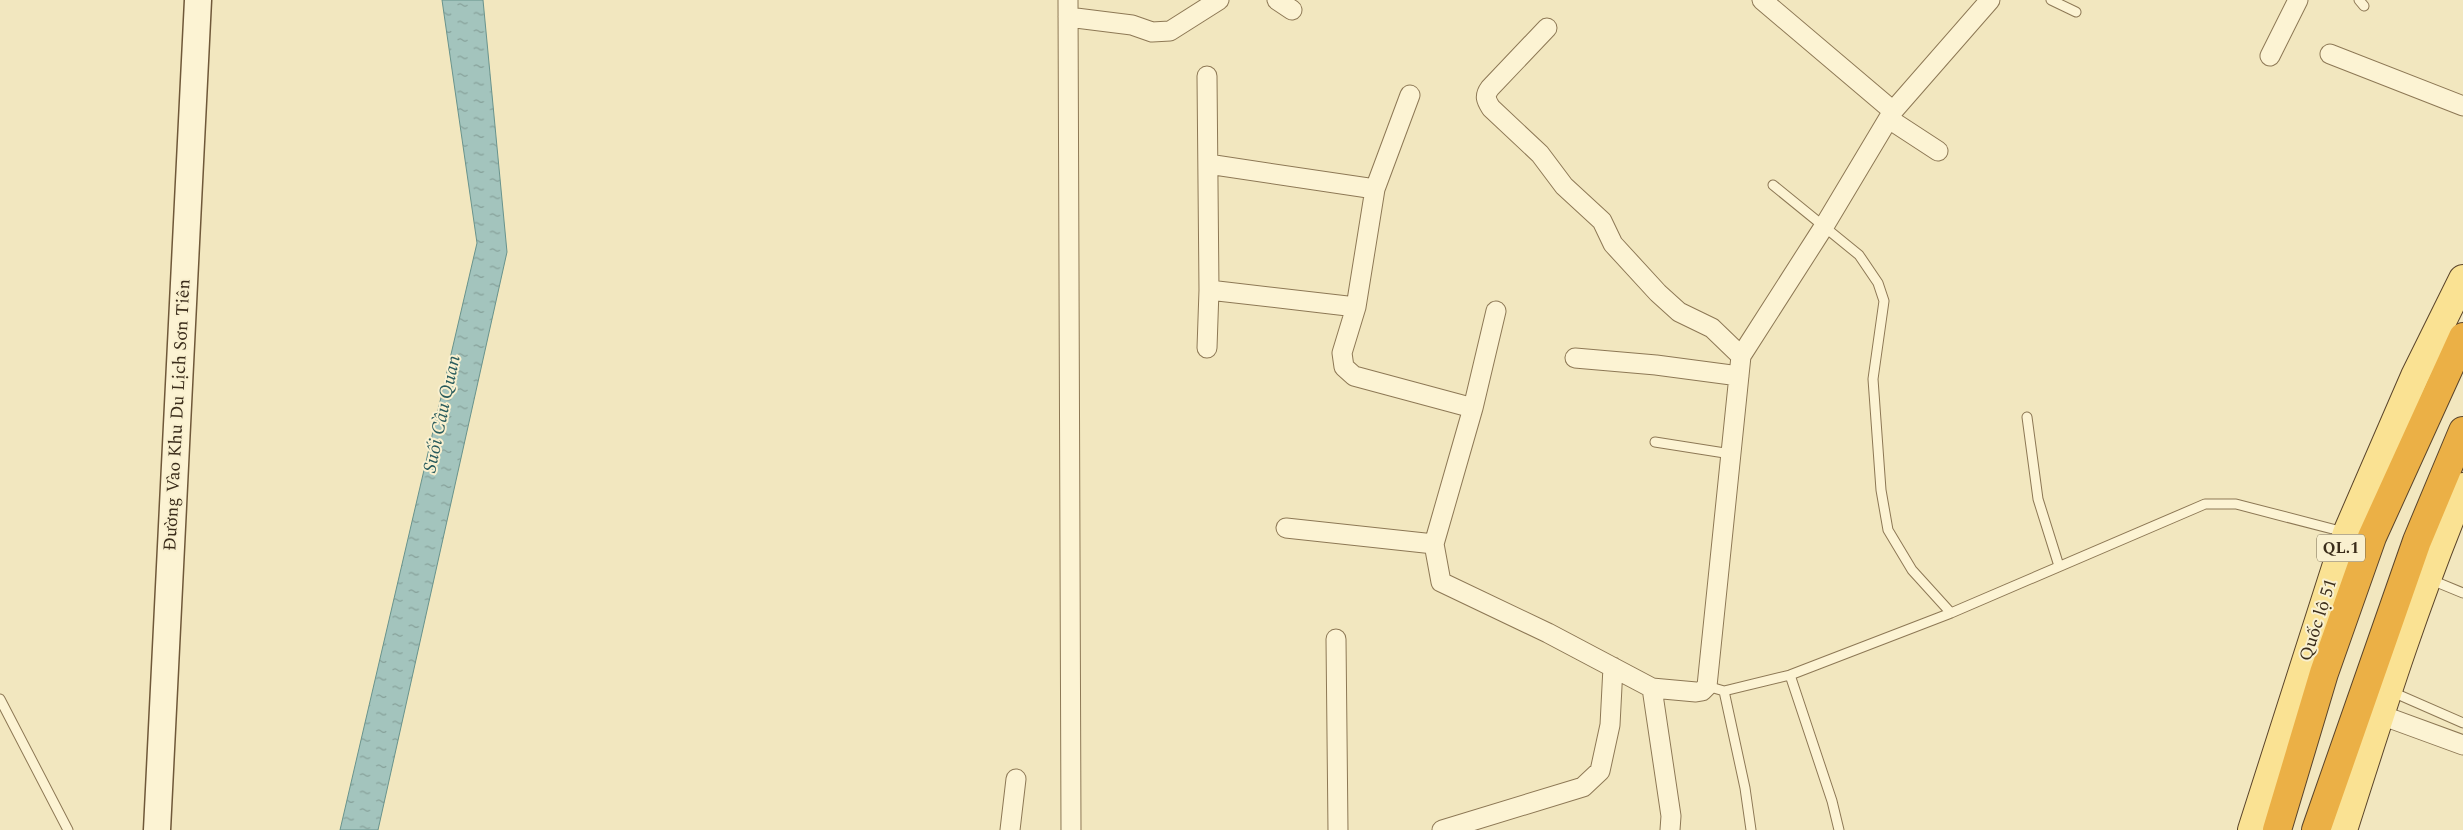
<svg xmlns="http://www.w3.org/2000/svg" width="2463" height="830" viewBox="0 0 2463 830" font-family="Spectral,serif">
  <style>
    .water { fill: url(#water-ripples); stroke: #69938c }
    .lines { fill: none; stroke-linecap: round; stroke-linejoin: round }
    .lane-casing { stroke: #8d7855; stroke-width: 11 }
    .street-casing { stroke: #8d7855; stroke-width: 21 }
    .secondary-casing { stroke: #6f5839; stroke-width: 29 }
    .primary-casing { stroke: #5a442a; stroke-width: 30 }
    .highway-casing { stroke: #5a442a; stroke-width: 30 }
    .lane { stroke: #fcf3d3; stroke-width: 9 }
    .street { stroke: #fcf3d3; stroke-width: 19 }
    .secondary { stroke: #fcf3d3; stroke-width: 26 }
    .primary { stroke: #fae293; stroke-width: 28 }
    .highway { stroke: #ebb046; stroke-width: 28 }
    .labels { text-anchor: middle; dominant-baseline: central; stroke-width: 4; stroke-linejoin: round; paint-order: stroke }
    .shield { fill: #f9f0cf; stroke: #746851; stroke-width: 1 }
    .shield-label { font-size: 16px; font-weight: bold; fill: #3b2d1b }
    .street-label { font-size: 18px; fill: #3b2d1b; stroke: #f9f0cf }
    .water-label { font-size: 19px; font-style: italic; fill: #295b5c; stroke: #f9f0cf }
  </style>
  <defs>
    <pattern id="water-ripples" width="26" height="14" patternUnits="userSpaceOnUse" patternTransform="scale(1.25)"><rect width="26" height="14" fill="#a3c4bd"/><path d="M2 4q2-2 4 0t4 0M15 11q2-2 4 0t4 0" fill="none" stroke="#86a099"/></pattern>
  </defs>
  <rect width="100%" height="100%" fill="#f2e7bf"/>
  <!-- water -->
  <path class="water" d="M 442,0 L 483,0 L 507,252 L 378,830 L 340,830 L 477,243 Z"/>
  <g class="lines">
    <defs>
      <path id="lane" d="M 2051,0 L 2076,12
        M 2359,0 L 2364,6
        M 1773,185 L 1859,255 L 1878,283 L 1884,301 L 1873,379 L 1881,490 L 1888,530 L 1912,570 L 1951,613
        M 2027,417 L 2038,499 L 2059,566
        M 1655,442 L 1731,454
        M 2429,579 L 2463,593
        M 1790,675 L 1832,801 L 1839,830
        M 1707,686 L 1724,691 L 1790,675 L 1951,613 L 2205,504 L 2236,504 L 2344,532
        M 1724,691 L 1745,788 L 1751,830
        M 2390,691 L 2463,723
        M 0,699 L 68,830"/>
      <path id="street" d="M 1068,0 L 1071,830
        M 1277,0 L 1292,10
        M 1762,0 L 1893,111
        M 1068,17 L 1132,25 L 1152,32 L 1170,31 L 1219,0
        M 1547,28 L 1490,88 C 1484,96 1486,100 1491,108 L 1540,154 L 1564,186 L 1602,221 L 1613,244 L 1658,293 L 1679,312 L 1712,328 L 1741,356
        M 2330,54 L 2463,106
        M 2270,56 L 2298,0
        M 1207,76 L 1209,290 L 1207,348
        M 1410,95 L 1375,189 L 1356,307 L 1342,353 L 1344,367 L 1354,376 L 1473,408
        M 1889,119 L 1938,151
        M 1208,164 L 1375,189
        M 1209,290 L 1356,307
        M 1496,311 L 1473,408 L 1434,544 L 1441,582 L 1548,633 L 1652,688 L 1696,692 L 1702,691 L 1707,686 L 1741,356 L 1823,228 L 1893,111 L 1990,0
        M 1575,358 L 1656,365 L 1739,376
        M 1286,528 L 1434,544
        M 1336,639 L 1338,830
        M 1652,688 L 1671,816 L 1670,830
        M 2370,711 L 2463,745
        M 1010,830 L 1016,779
        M 1442,830 L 1583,787 L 1600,771 L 1610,725 L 1613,667"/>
      <path id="secondary" d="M 157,830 L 198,0"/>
      <path id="primary" d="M 2252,830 L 2347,533 L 2415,376 L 2463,279
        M 2343,830 C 2380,714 2416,599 2463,487"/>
      <path id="highway" d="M 2277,830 L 2324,673 L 2372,537 L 2463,337
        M 2316,830 L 2417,541 L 2463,431"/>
    </defs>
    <!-- lane casing -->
    <use href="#lane" class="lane-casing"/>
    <!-- street casing -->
    <use href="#street" class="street-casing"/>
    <!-- secondary casing -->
    <use href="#secondary" class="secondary-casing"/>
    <!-- primary casing -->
    <use href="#primary" class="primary-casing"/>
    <!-- highway casing -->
    <use href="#highway" class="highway-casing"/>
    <!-- lane -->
    <use href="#lane" class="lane"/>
    <!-- street -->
    <use href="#street" class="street"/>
    <!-- secondary -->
    <use href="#secondary" class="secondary"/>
    <!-- primary -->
    <use href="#primary" class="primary"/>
    <!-- highway -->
    <use href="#highway" class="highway"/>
  </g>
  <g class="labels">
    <!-- shield labels -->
    <rect class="shield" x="2317" y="534.5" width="48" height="27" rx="4"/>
    <g class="shield-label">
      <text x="2341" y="548">QL.1</text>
    </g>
    <!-- street labels -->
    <g class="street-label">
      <text transform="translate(177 415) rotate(-87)">Đường Vào Khu Du Lịch Sơn Tiên</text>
      <text transform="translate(2318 620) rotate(-72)">Quốc lộ 51</text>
    </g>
    <!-- water labels -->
    <g class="water-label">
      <text transform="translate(442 414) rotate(-78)">Suối Cầu Quan</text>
    </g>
  </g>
</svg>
